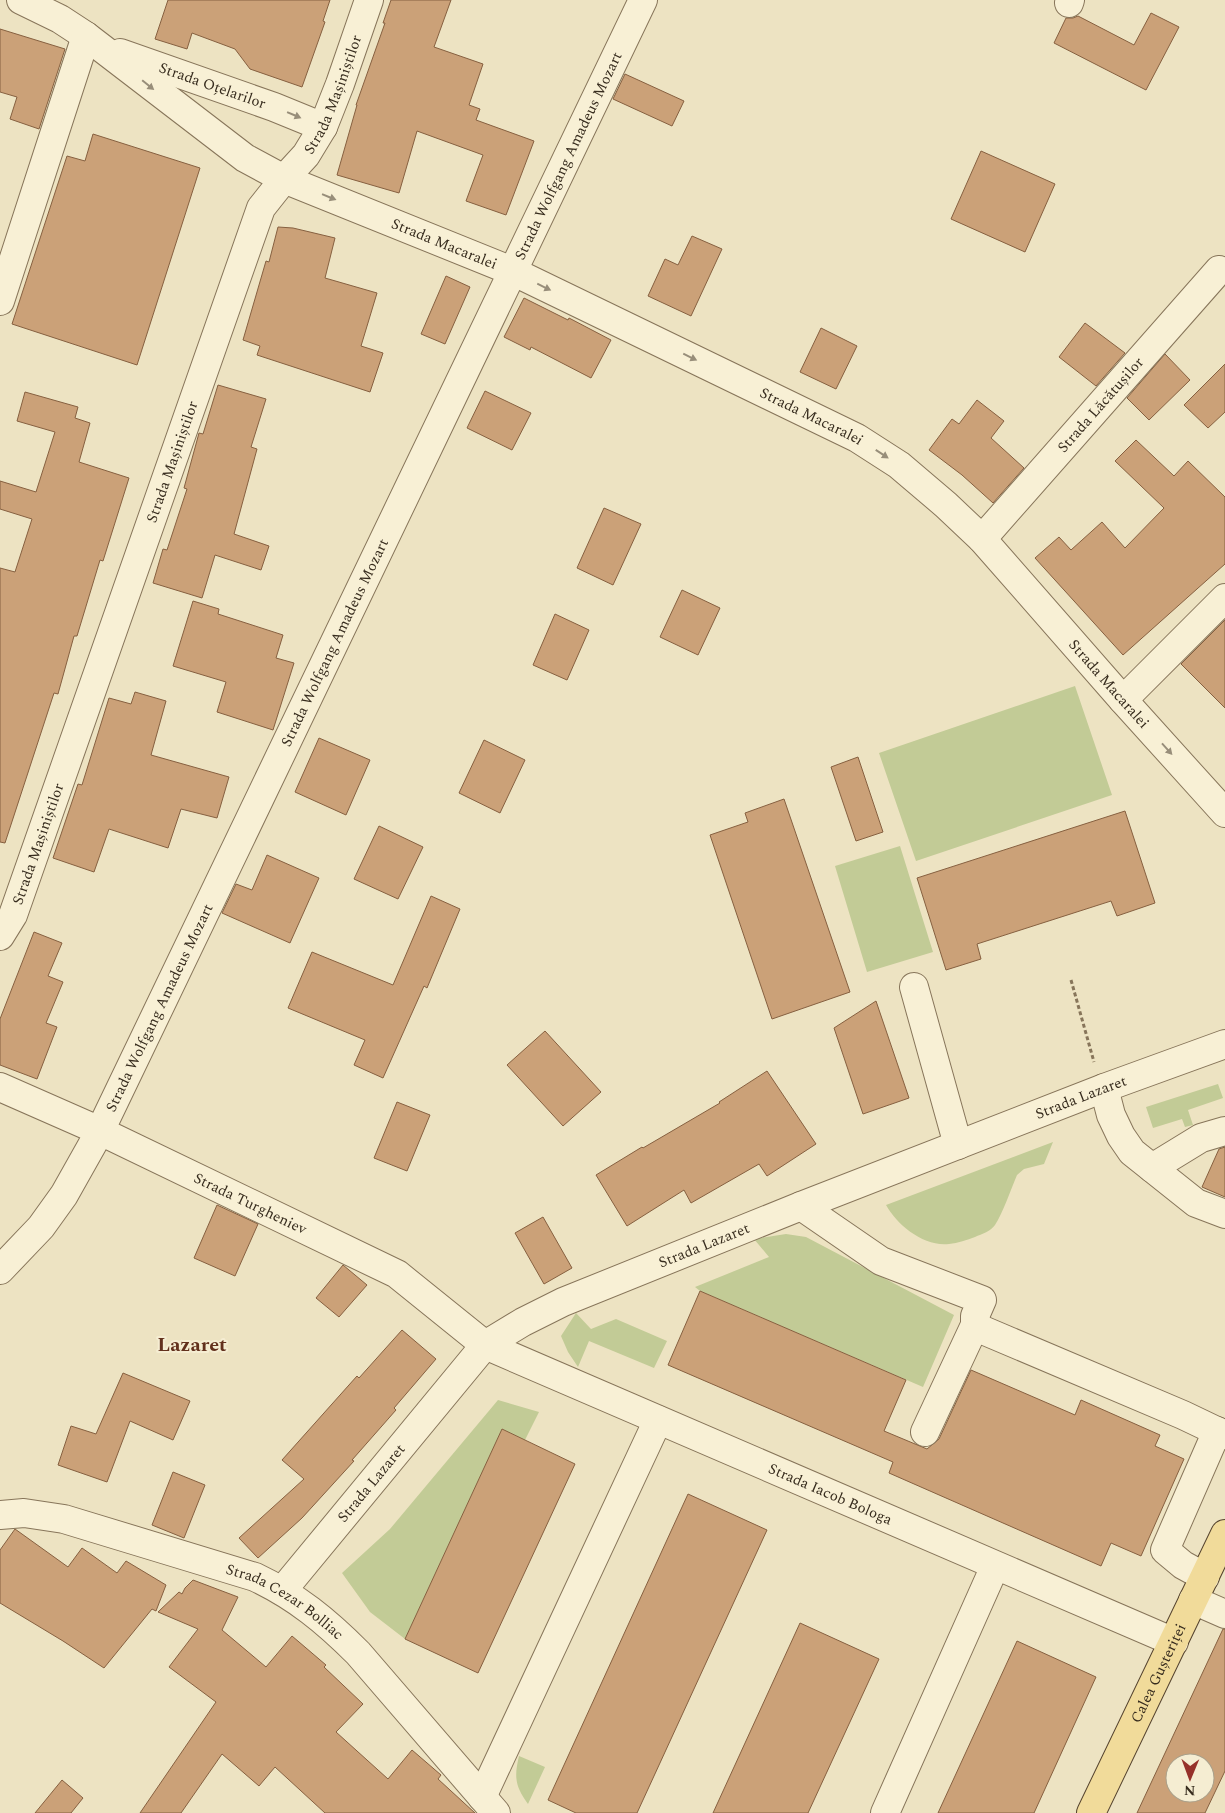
<svg xmlns="http://www.w3.org/2000/svg" width="1225" height="1813" viewBox="0 0 1225 1813" font-family="Spectral,serif">
  <style>
    .green { fill: #c2cb96 }
    .building { fill: #cba178; stroke: #866040; fill-rule: evenodd }
    .lines { fill: none; stroke-linecap: round; stroke-linejoin: round }
    .minor-casing { stroke: #87755a; stroke-width: 30 }
    .major-casing { stroke: #55432e; stroke-width: 30 }
    .path { stroke: #87755a; stroke-width: 3; stroke-dasharray: 4 2.5; stroke-linecap: butt }
    .minor { stroke: #f8f0d5; stroke-width: 28 }
    .major { stroke: #f1db9a; stroke-width: 28 }
    .oneway { fill: #988e7a }
    .labels { text-anchor: middle; dominant-baseline: central; stroke-width: 4; stroke-linejoin: round; paint-order: stroke }
    .street-label { font-size: 15px; fill: #372c1e; stroke: #f5edd2 }
    .district-label { font-size: 20px; font-weight: bold; fill: #63311d; stroke: #f5edd2 }
  </style>
  <rect width="100%" height="100%" fill="#ede3c2"/>
  <!-- green -->
  <path class="green" d="M 1075,686 L 1112,795 L 916,861 L 879,753 Z
    M 900,846 L 933,952 L 867,972 L 835,866 Z
    M 1218,1084 L 1223,1098 L 1188,1110 L 1193,1125 L 1185,1127 L 1182,1119 L 1153,1128 L 1146,1107 Z
    M 1053,1142 L 1044,1164 L 1024,1169 L 1017,1175 C 1011,1189 1003,1213 995,1225 C 991,1231 982,1234 975,1237 C 967,1240 958,1243 949,1244 C 924,1247 897,1225 886,1205 Z
    M 786,1234 L 806,1237 L 954,1315 L 923,1387 L 700,1291 L 695,1287 L 769,1257 L 754,1239 Z
    M 576,1313 L 591,1329 L 616,1319 L 667,1341 L 654,1368 L 589,1341 L 578,1367 L 568,1352 L 561,1336 Z
    M 498,1400 L 539,1412 L 525,1440 L 502,1430 L 405,1639 L 370,1612 L 342,1573 L 390,1529 Z
    M 519,1756 L 545,1767 L 528,1804 C 515,1786 514,1777 519,1756 Z"/>
  <!-- building -->
  <path class="building" d="M 168,0 L 330,0 L 323,21 L 325,22 L 302,87 L 250,69 L 235,49 L 192,33 L 187,49 L 155,39 Z
    M 391,0 L 451,0 L 434,47 L 483,64 L 469,105 L 480,109 L 476,120 L 534,141 L 506,215 L 466,201 L 483,155 L 417,131 L 399,193 L 337,175 L 357,105 L 356,105 L 385,23 L 383,23 Z
    M 1151,13 L 1179,27 L 1146,90 L 1054,43 L 1066,18 L 1073,18 L 1078,16 L 1134,45 Z
    M 0,29 L 65,49 L 39,129 L 10,119 L 17,97 L 0,92 Z
    M 625,74 L 684,101 L 672,126 L 613,99 Z
    M 93,134 L 200,168 L 137,365 L 12,324 L 67,156 L 85,161 Z
    M 981,151 L 1055,184 L 1025,252 L 951,219 Z
    M 278,227 L 293,228 L 335,238 L 325,278 L 377,293 L 361,346 L 383,353 L 370,392 L 257,355 L 260,346 L 243,340 L 266,261 L 269,262 Z
    M 692,236 L 722,249 L 691,316 L 648,296 L 665,259 L 678,265 Z
    M 446,276 L 470,287 L 445,344 L 421,334 Z
    M 524,298 L 568,320 L 569,318 L 611,340 L 591,378 L 531,347 L 530,350 L 504,337 Z
    M 1085,323 L 1125,353 L 1096,386 L 1059,357 Z
    M 821,328 L 857,346 L 836,389 L 800,372 Z
    M 1165,354 L 1190,380 L 1149,420 L 1127,398 Z
    M 1225,364 L 1225,412 L 1208,428 L 1184,405 Z
    M 218,385 L 266,399 L 251,447 L 257,449 L 234,534 L 269,546 L 261,570 L 215,555 L 202,598 L 153,583 L 163,549 L 167,550 L 187,489 L 184,488 L 199,433 L 203,434 Z
    M 485,391 L 531,413 L 512,450 L 467,428 Z
    M 25,392 L 78,407 L 75,418 L 90,423 L 79,462 L 129,478 L 103,561 L 100,560 L 77,636 L 74,636 L 58,694 L 54,693 L 5,843 L 0,842 L 0,568 L 15,572 L 32,519 L 0,509 L 0,481 L 36,492 L 55,432 L 17,421 Z
    M 977,400 L 1004,421 L 991,438 L 1024,468 L 993,503 L 962,475 L 929,450 L 952,419 L 959,424 Z
    M 1136,440 L 1174,476 L 1188,461 L 1225,497 L 1225,564 L 1123,655 L 1035,558 L 1059,537 L 1071,550 L 1102,522 L 1125,548 L 1164,508 L 1115,461 Z
    M 604,508 L 641,524 L 613,585 L 577,568 Z
    M 682,590 L 720,608 L 698,655 L 660,637 Z
    M 193,601 L 219,609 L 218,614 L 283,635 L 276,658 L 294,663 L 273,730 L 217,712 L 226,682 L 173,666 Z
    M 555,614 L 589,630 L 567,680 L 533,665 Z
    M 1225,620 L 1225,708 L 1181,664 Z
    M 135,692 L 166,701 L 151,755 L 229,777 L 217,818 L 181,809 L 168,848 L 109,829 L 94,872 L 53,858 L 78,784 L 82,785 L 109,698 L 131,704 Z
    M 319,738 L 370,760 L 346,815 L 295,792 Z
    M 484,740 L 525,760 L 500,813 L 459,793 Z
    M 858,757 L 883,832 L 856,841 L 831,767 Z
    M 784,799 L 850,992 L 772,1019 L 710,835 L 748,822 L 745,813 Z
    M 1125,811 L 1155,903 L 1117,916 L 1111,901 L 977,944 L 981,959 L 946,970 L 917,878 Z
    M 379,826 L 423,847 L 398,899 L 354,879 Z
    M 267,855 L 319,878 L 290,943 L 222,913 L 236,884 L 252,890 Z
    M 431,896 L 460,909 L 427,988 L 424,986 L 383,1078 L 354,1065 L 365,1040 L 288,1008 L 312,952 L 393,985 Z
    M 34,932 L 62,943 L 48,976 L 63,982 L 46,1023 L 57,1027 L 37,1079 L 0,1065 L 0,1019 Z
    M 876,1001 L 909,1098 L 863,1114 L 834,1028 Z
    M 545,1031 L 601,1092 L 563,1126 L 507,1065 Z
    M 767,1071 L 816,1144 L 767,1176 L 759,1164 L 691,1203 L 684,1190 L 627,1226 L 596,1175 L 642,1147 L 643,1148 L 720,1103 L 719,1102 Z
    M 397,1102 L 430,1115 L 407,1171 L 374,1158 Z
    M 1225,1147 L 1225,1197 L 1202,1187 L 1219,1149 Z
    M 217,1205 L 258,1224 L 235,1276 L 194,1258 Z
    M 543,1217 L 572,1268 L 544,1284 L 515,1233 Z
    M 343,1265 L 367,1285 L 339,1317 L 316,1298 Z
    M 700,1291 L 906,1380 L 884,1431 L 927,1449 L 939,1439 L 971,1370 L 1075,1415 L 1081,1400 L 1160,1435 L 1155,1446 L 1184,1459 L 1141,1556 L 1111,1543 L 1101,1566 L 889,1473 L 893,1462 L 668,1365 Z
    M 402,1330 L 436,1359 L 394,1408 L 396,1410 L 352,1460 L 354,1461 L 302,1518 L 258,1558 L 239,1538 L 304,1479 L 282,1460 L 357,1376 L 359,1378 Z
    M 123,1373 L 190,1401 L 173,1440 L 130,1421 L 107,1482 L 58,1465 L 71,1426 L 96,1434 Z
    M 502,1429 L 575,1464 L 478,1673 L 405,1639 Z
    M 173,1472 L 205,1485 L 184,1538 L 152,1525 Z
    M 688,1494 L 767,1530 L 637,1813 L 576,1813 L 548,1800 Z
    M 15,1529 L 68,1567 L 82,1548 L 117,1573 L 126,1561 L 166,1585 L 156,1611 L 152,1609 L 104,1668 L 63,1641 L 0,1603 L 0,1550 Z
    M 193,1580 L 238,1597 L 222,1630 L 266,1667 L 292,1636 L 326,1665 L 324,1667 L 363,1704 L 336,1732 L 388,1779 L 412,1750 L 441,1775 L 438,1779 L 475,1813 L 325,1813 L 275,1767 L 259,1786 L 222,1754 L 181,1813 L 140,1813 L 216,1702 L 169,1667 L 198,1629 L 158,1612 L 179,1592 L 182,1594 L 185,1588 Z
    M 800,1623 L 879,1659 L 808,1813 L 713,1813 Z
    M 1223,1629 L 1225,1629 L 1225,1771 L 1205,1813 L 1137,1813 ZM 1175,1763 L 1205,1763 L 1205,1793 L 1175,1793 Z
    M 1017,1641 L 1096,1677 L 1034,1813 L 938,1813 Z
    M 62,1780 L 83,1798 L 71,1813 L 35,1813 Z"/>
  <g class="lines">
    <defs>
      <g id="minor">
        <path id="s1" d="M 21,0 L 60,19 L 86,36 L 245,158 L 284,179 L 512,271 L 857,438 L 899,465 L 946,505 L 982,539 L 1123,700 L 1225,813"/>
        <path d="M 1069,3 L 1070,0"/>
        <path id="s2" d="M 120,53 L 274,107 L 323,127"/>
        <path d="M 0,301 L 86,36"/>
        <path id="s3" d="M 982,539 L 1219,270"/>
        <path d="M 1123,700 L 1225,598"/>
        <path id="s4" d="M 0,936 L 13,915 L 261,208 L 284,179 L 306,155 L 323,127 L 340,84 L 369,0"/>
        <path d="M 914,987 L 958,1145"/>
        <path id="s5" d="M 0,1087 L 100,1131 L 397,1274 L 485,1345 L 1174,1642"/>
        <path d="M 1104,1088 L 1111,1115 L 1121,1136 L 1132,1152 L 1196,1203 L 1225,1214"/>
        <path d="M 1152,1168 L 1201,1138 L 1225,1131"/>
        <path d="M 801,1206 L 881,1261 L 982,1300 L 975,1316 L 975,1325 L 925,1432"/>
        <path id="s6" d="M 0,1270 L 41,1227 L 64,1195 L 100,1131 L 643,0"/>
        <path d="M 975,1325 L 985,1331 L 1183,1415 L 1225,1435"/>
        <path id="s7" d="M 0,1515 L 24,1513 L 64,1519 L 255,1577 C 297,1597 326,1621 358,1653 L 496,1813"/>
        <path d="M 1205,1577 L 1183,1565 L 1165,1550 L 1217,1431"/>
        <path id="s8" d="M 282,1591 L 485,1345 L 523,1322 L 563,1302 L 801,1206 L 1104,1088 L 1225,1044"/>
        <path d="M 1193,1600 L 1225,1614"/>
        <path d="M 482,1797 L 658,1420"/>
        <path d="M 885,1813 L 995,1566"/>
      </g>
      <g id="major">
        <path id="s9" d="M 1091,1813 L 1225,1534"/>
      </g>
    </defs>
    <!-- minor casing -->
    <use href="#minor" class="minor-casing"/>
    <!-- major casing -->
    <use href="#major" class="major-casing"/>
    <!-- path -->
    <path class="path" d="M 1071,980 L 1094,1062"/>
    <!-- minor -->
    <use href="#minor" class="minor"/>
    <!-- major -->
    <use href="#major" class="major"/>
  </g>
  <!-- one-way arrows -->
  <defs><path id="oneway-solid" d="M-6-.8H1V-3.2L6.5 0L1 3.2V.8H-6Z" transform="scale(1.25)"/></defs>
  <g class="oneway">
    <use href="#oneway-solid" transform="translate(148 85) rotate(39)"/>
    <use href="#oneway-solid" transform="translate(294 115) rotate(23)"/>
    <use href="#oneway-solid" transform="translate(329 197) rotate(22)"/>
    <use href="#oneway-solid" transform="translate(544 287) rotate(26)"/>
    <use href="#oneway-solid" transform="translate(690 357) rotate(26)"/>
    <use href="#oneway-solid" transform="translate(882 454) rotate(33)"/>
    <use href="#oneway-solid" transform="translate(1167 749) rotate(48)"/>
  </g>
  <g class="labels">
    <!-- street labels -->
    <g class="street-label">
      <text stroke="none"><textPath href="#s2" startOffset="98">Strada Oțelarilor</textPath></text>
      <text stroke="none"><textPath href="#s4" startOffset="910">Strada Mașiniștilor</textPath></text>
      <text stroke="none"><textPath href="#s6" startOffset="1254">Strada Wolfgang Amadeus Mozart</textPath></text>
      <text stroke="none"><textPath href="#s1" startOffset="492">Strada Macaralei</textPath></text>
      <text stroke="none"><textPath href="#s3" startOffset="179">Strada Lăcătușilor</textPath></text>
      <text stroke="none"><textPath href="#s1" startOffset="898">Strada Macaralei</textPath></text>
      <text stroke="none"><textPath href="#s4" startOffset="505">Strada Mașiniștilor</textPath></text>
      <text stroke="none"><textPath href="#s6" startOffset="714">Strada Wolfgang Amadeus Mozart</textPath></text>
      <text stroke="none"><textPath href="#s1" startOffset="1302">Strada Macaralei</textPath></text>
      <text stroke="none"><textPath href="#s4" startOffset="100">Strada Mașiniștilor</textPath></text>
      <text stroke="none"><textPath href="#s6" startOffset="309">Strada Wolfgang Amadeus Mozart</textPath></text>
      <text stroke="none"><textPath href="#s8" startOffset="965">Strada Lazaret</textPath></text>
      <text stroke="none"><textPath href="#s5" startOffset="276">Strada Turgheniev</textPath></text>
      <text stroke="none"><textPath href="#s8" startOffset="560">Strada Lazaret</textPath></text>
      <text stroke="none"><textPath href="#s8" startOffset="140">Strada Lazaret</textPath></text>
      <text stroke="none"><textPath href="#s5" startOffset="928">Strada Iacob Bologa</textPath></text>
      <text stroke="none"><textPath href="#s7" startOffset="302">Strada Cezar Bolliac</textPath></text>
      <text stroke="none"><textPath href="#s9" startOffset="155">Calea Gușteriței</textPath></text>
    </g>
    <!-- district labels -->
    <g class="district-label">
      <text x="192" y="1345">Lazaret</text>
    </g>
  </g>
  <!-- north arrow -->
  <g transform="translate(1190 1778) rotate(181)"><circle r="24" fill="#f5edd2" stroke="#a9a08a"/>
  <path d="M0-4L9 19L0 12L-9 19Z" fill="#96312a"/>
  <text y="-8" font-size="14" font-weight="bold" text-anchor="middle" fill="#372c1e">N</text>
  </g>
</svg>
